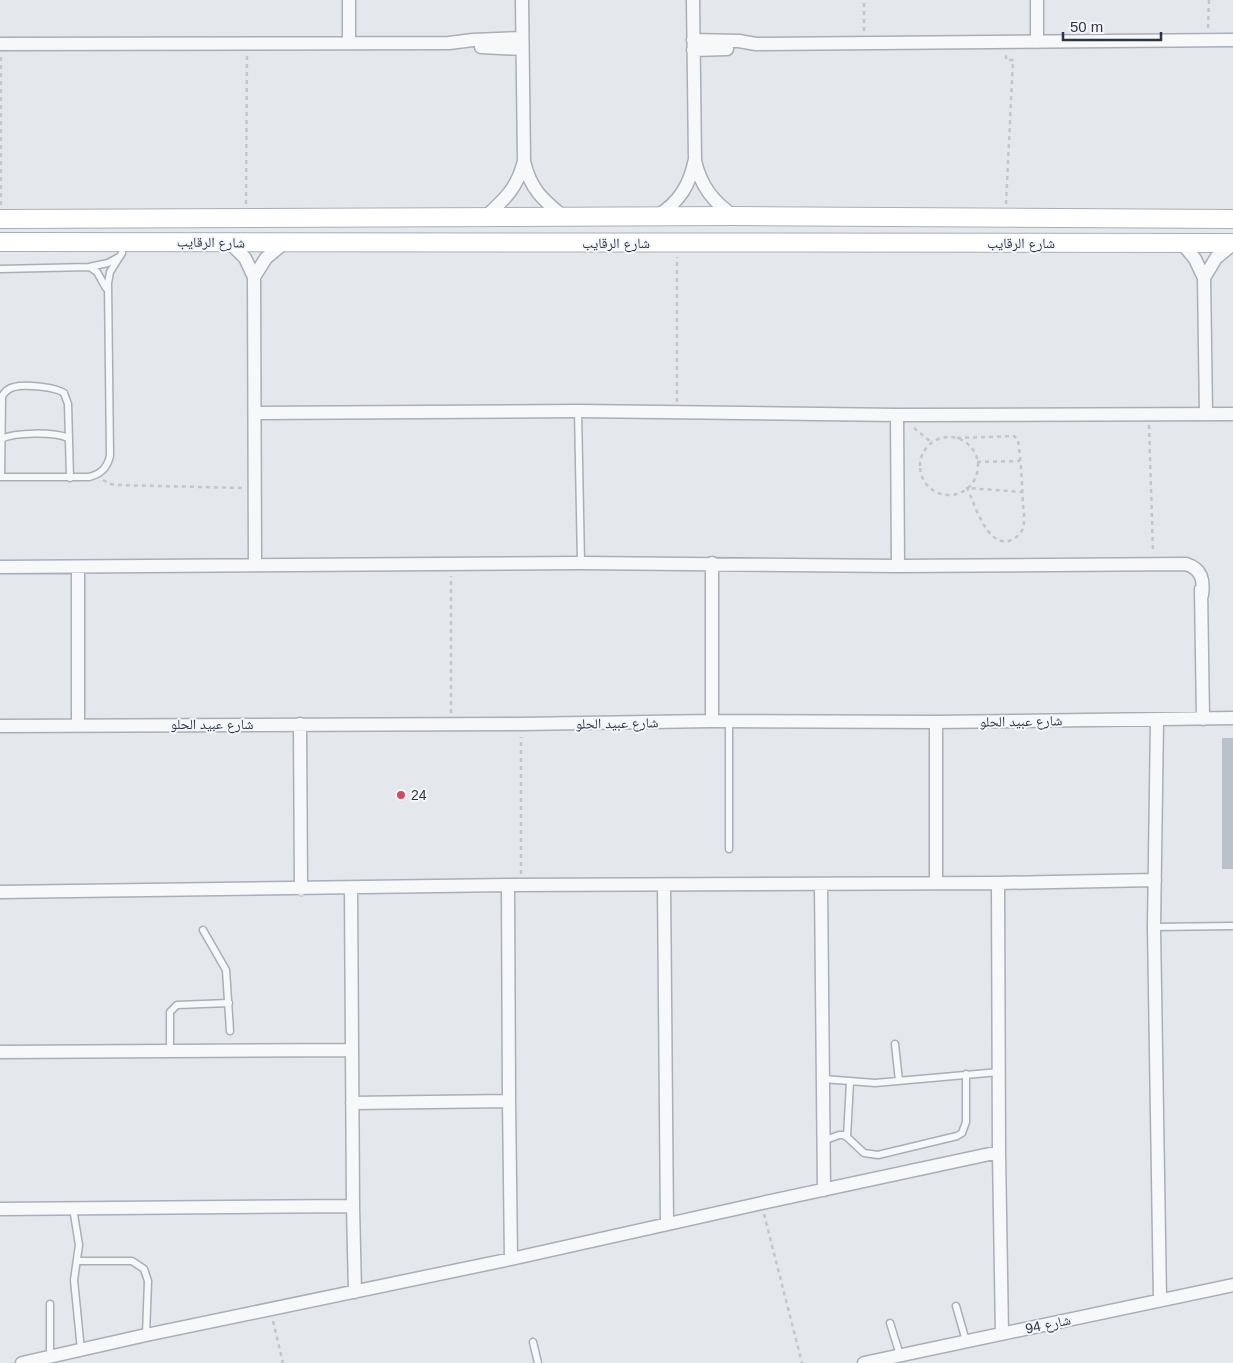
<svg xmlns="http://www.w3.org/2000/svg" width="1233" height="1363" viewBox="0 0 1233 1363" font-family="Helvetica,'Noto Naskh Arabic',sans-serif">
  <style>
    .building { fill: #bbc1ca }
    .lines { fill: none; stroke-linecap: round; stroke-linejoin: round }
    .lane-casing { stroke: #a9afb7; stroke-width: 9 }
    .street-casing { stroke: #a9afb7; stroke-width: 15 }
    .secondary-casing { stroke: #a9afb7; stroke-width: 20 }
    .path { stroke: #c2c6cb; stroke-width: 2.5; stroke-dasharray: 4 4; stroke-linecap: butt }
    .lane { stroke: #f7f8fa; stroke-width: 6 }
    .street { stroke: #f7f8fa; stroke-width: 12 }
    .secondary { stroke: #fff; stroke-width: 18 }
    .poi-dot { fill: #cf4b68; stroke: #f4f6f9; stroke-width: 2 }
    .labels { text-anchor: middle; dominant-baseline: central; stroke-width: 4; stroke-linejoin: round; paint-order: stroke }
    .street-label { font-size: 14px; fill: #2b3645; stroke: #f4f6f9 }
    .poi-label { font-size: 14px; fill: #2b3645; stroke: #f4f6f9; text-anchor: start }
  </style>
  <rect width="100%" height="100%" fill="#e4e8ec"/>
  <!-- building -->
  <path class="building" d="M 1222,738 L 1233,738 L 1233,869 L 1222,869 Z"/>
  <g class="lines">
    <defs>
      <path id="lane" d="M 90,267 L 97,272 L 106,288
        M 0,269 L 89,267 L 108,263 L 117,258
        M 578,411 L 581,563
        M 1,439 C 15,432 55,432 68,438
        M 0,477 L 89,477 C 101,474 107,468 110,456 L 108,283 L 110,272 L 122,253
        M 1,477 L 2,396 C 5,392 8,388 14,387 C 25,384 56,387 64,393 L 68,404 L 70,478
        M 729,849 L 729,722
        M 1154,927 L 1233,926
        M 203,930 L 226,970 L 230,1031
        M 895,1044 L 899,1081
        M 170,1051 L 170,1012 L 177,1005 L 229,1003
        M 823,1079 L 875,1083 L 999,1072
        M 847,1137 L 850,1082
        M 823,1141 L 839,1135 L 843,1135 L 847,1137 L 864,1153 L 878,1155 L 957,1136 L 962,1133 L 966,1122 L 966,1074
        M 73,1208 L 79,1245 L 74,1280 L 81,1350
        M 77,1261 L 132,1261 L 144,1269 L 148,1281 L 146,1335
        M 956,1306 L 966,1341
        M 890,1323 L 900,1355
        M 533,1342 L 538,1363
        M 50,1357 L 50,1304"/>
      <path id="street" d="M 349,0 L 349,43
        M 522,0 L 524,161 C 530,189 543,200 564,217
        M 1037,0 L 1037,42
        M 693,40 L 739,41 L 756,44 L 1233,40
        M 0,44 L 449,43 L 473,40 L 522,38
        M 481,47 L 522,49
        M 693,50 L 727,49
        M 695,161 C 701,186 713,202 734,216
        M 657,216 C 680,202 690,184 695,159 L 693,0
        M 484,218 C 504,200 517,189 524,161
        M 230,243 L 245,258 L 254,277 L 255,565
        M 1182,243 L 1195,259 L 1204,278 L 1206,414
        M 254,277 L 266,258 L 284,243
        M 1204,278 L 1216,258 L 1233,244
        M 255,413 L 578,411 L 897,415 L 1233,414
        M 897,415 L 898,566
        M 0,567 L 581,563 L 898,566 L 1186,564 C 1202,569 1204,580 1202,595
        M 1201,589 L 1203,719
        M 1157,720 L 1154,927 L 1160,1300
        M 712,721 L 712,563
        M 300,724 L 301,889
        M 78,725 L 78,567
        M 0,726 L 521,724 L 712,721 L 936,722 L 1233,718
        M 936,883 L 936,722
        M 998,883 L 999,1152 L 1002,1334
        M 821,884 L 824,1190
        M 508,885 L 509,1101 L 511,1259
        M 664,885 L 667,1224
        M 351,888 L 353,1206 L 355,1292
        M 0,892 L 508,885 L 998,883 L 1155,880
        M 0,1052 L 352,1050
        M 352,1103 L 509,1101
        M 0,1209 L 353,1206
        M 22,1363 L 146,1335 L 511,1259 L 762,1203 L 999,1152
        M 864,1363 L 1233,1285"/>
      <path id="secondary" d="M 0,219 L 734,216 L 1233,219
        M 0,242 L 1233,243"/>
    </defs>
    <!-- lane casing -->
    <use href="#lane" class="lane-casing"/>
    <!-- street casing -->
    <use href="#street" class="street-casing"/>
    <!-- secondary casing -->
    <use href="#secondary" class="secondary-casing"/>
    <!-- path -->
    <path class="path" d="M 1208,28 L 1209,0
      M 864,31 L 864,0
      M 246,204 L 247,54
      M 1006,204 L 1013,60 L 1006,60 L 1006,54
      M 1,205 L 1,55
      M 677,402 L 677,257
      M 1149,425 L 1153,552
      M 914,428 L 932,443
      M920 466a29 29 0 1 1 58 0a29 29 0 1 1-58 0Z
      M 957,438 L 1014,436 L 1018,440 C 1021,461 1022,483 1023,505 C 1024,512 1025,521 1023,528 C 1021,534 1015,539 1009,541 C 986,546 975,504 967,488 L 1023,492
      M 977,462 L 1020,461
      M 103,480 L 110,484 L 118,485 L 244,488
      M 451,713 L 451,576
      M 521,874 L 521,737
      M 764,1214 L 802,1363
      M 273,1321 L 283,1363"/>
    <!-- lane -->
    <use href="#lane" class="lane"/>
    <!-- street -->
    <use href="#street" class="street"/>
    <!-- secondary -->
    <use href="#secondary" class="secondary"/>
  </g>
  <!-- markers -->
  <circle class="poi-dot" cx="401" cy="795" r="5"/>
  <g class="labels">
    <!-- street labels -->
    <g class="street-label">
      <text transform="translate(211 242) rotate(1)">شارع الرقايب</text>
      <text x="616" y="243">شارع الرقايب</text>
      <text x="1021" y="243">شارع الرقايب</text>
      <text transform="translate(1021 721) rotate(-1)">شارع عبيد الحلو</text>
      <text transform="translate(617 723) rotate(-1)">شارع عبيد الحلو</text>
      <text x="212" y="724">شارع عبيد الحلو</text>
      <text transform="translate(1048 1324) rotate(-12)">شارع 94</text>
    </g>
    <!-- poi labels -->
    <g class="poi-label">
      <text x="411" y="795">24</text>
    </g>
  </g>
  <!-- scale -->
  <path d="M1063 32v8h98v-8" fill="none" stroke="#2b3645" stroke-width="2.5"/>
  <text x="1070" y="32" font-size="15" fill="#2b3645" stroke="#f4f6f9" stroke-width="4" paint-order="stroke">50 m</text>
</svg>
